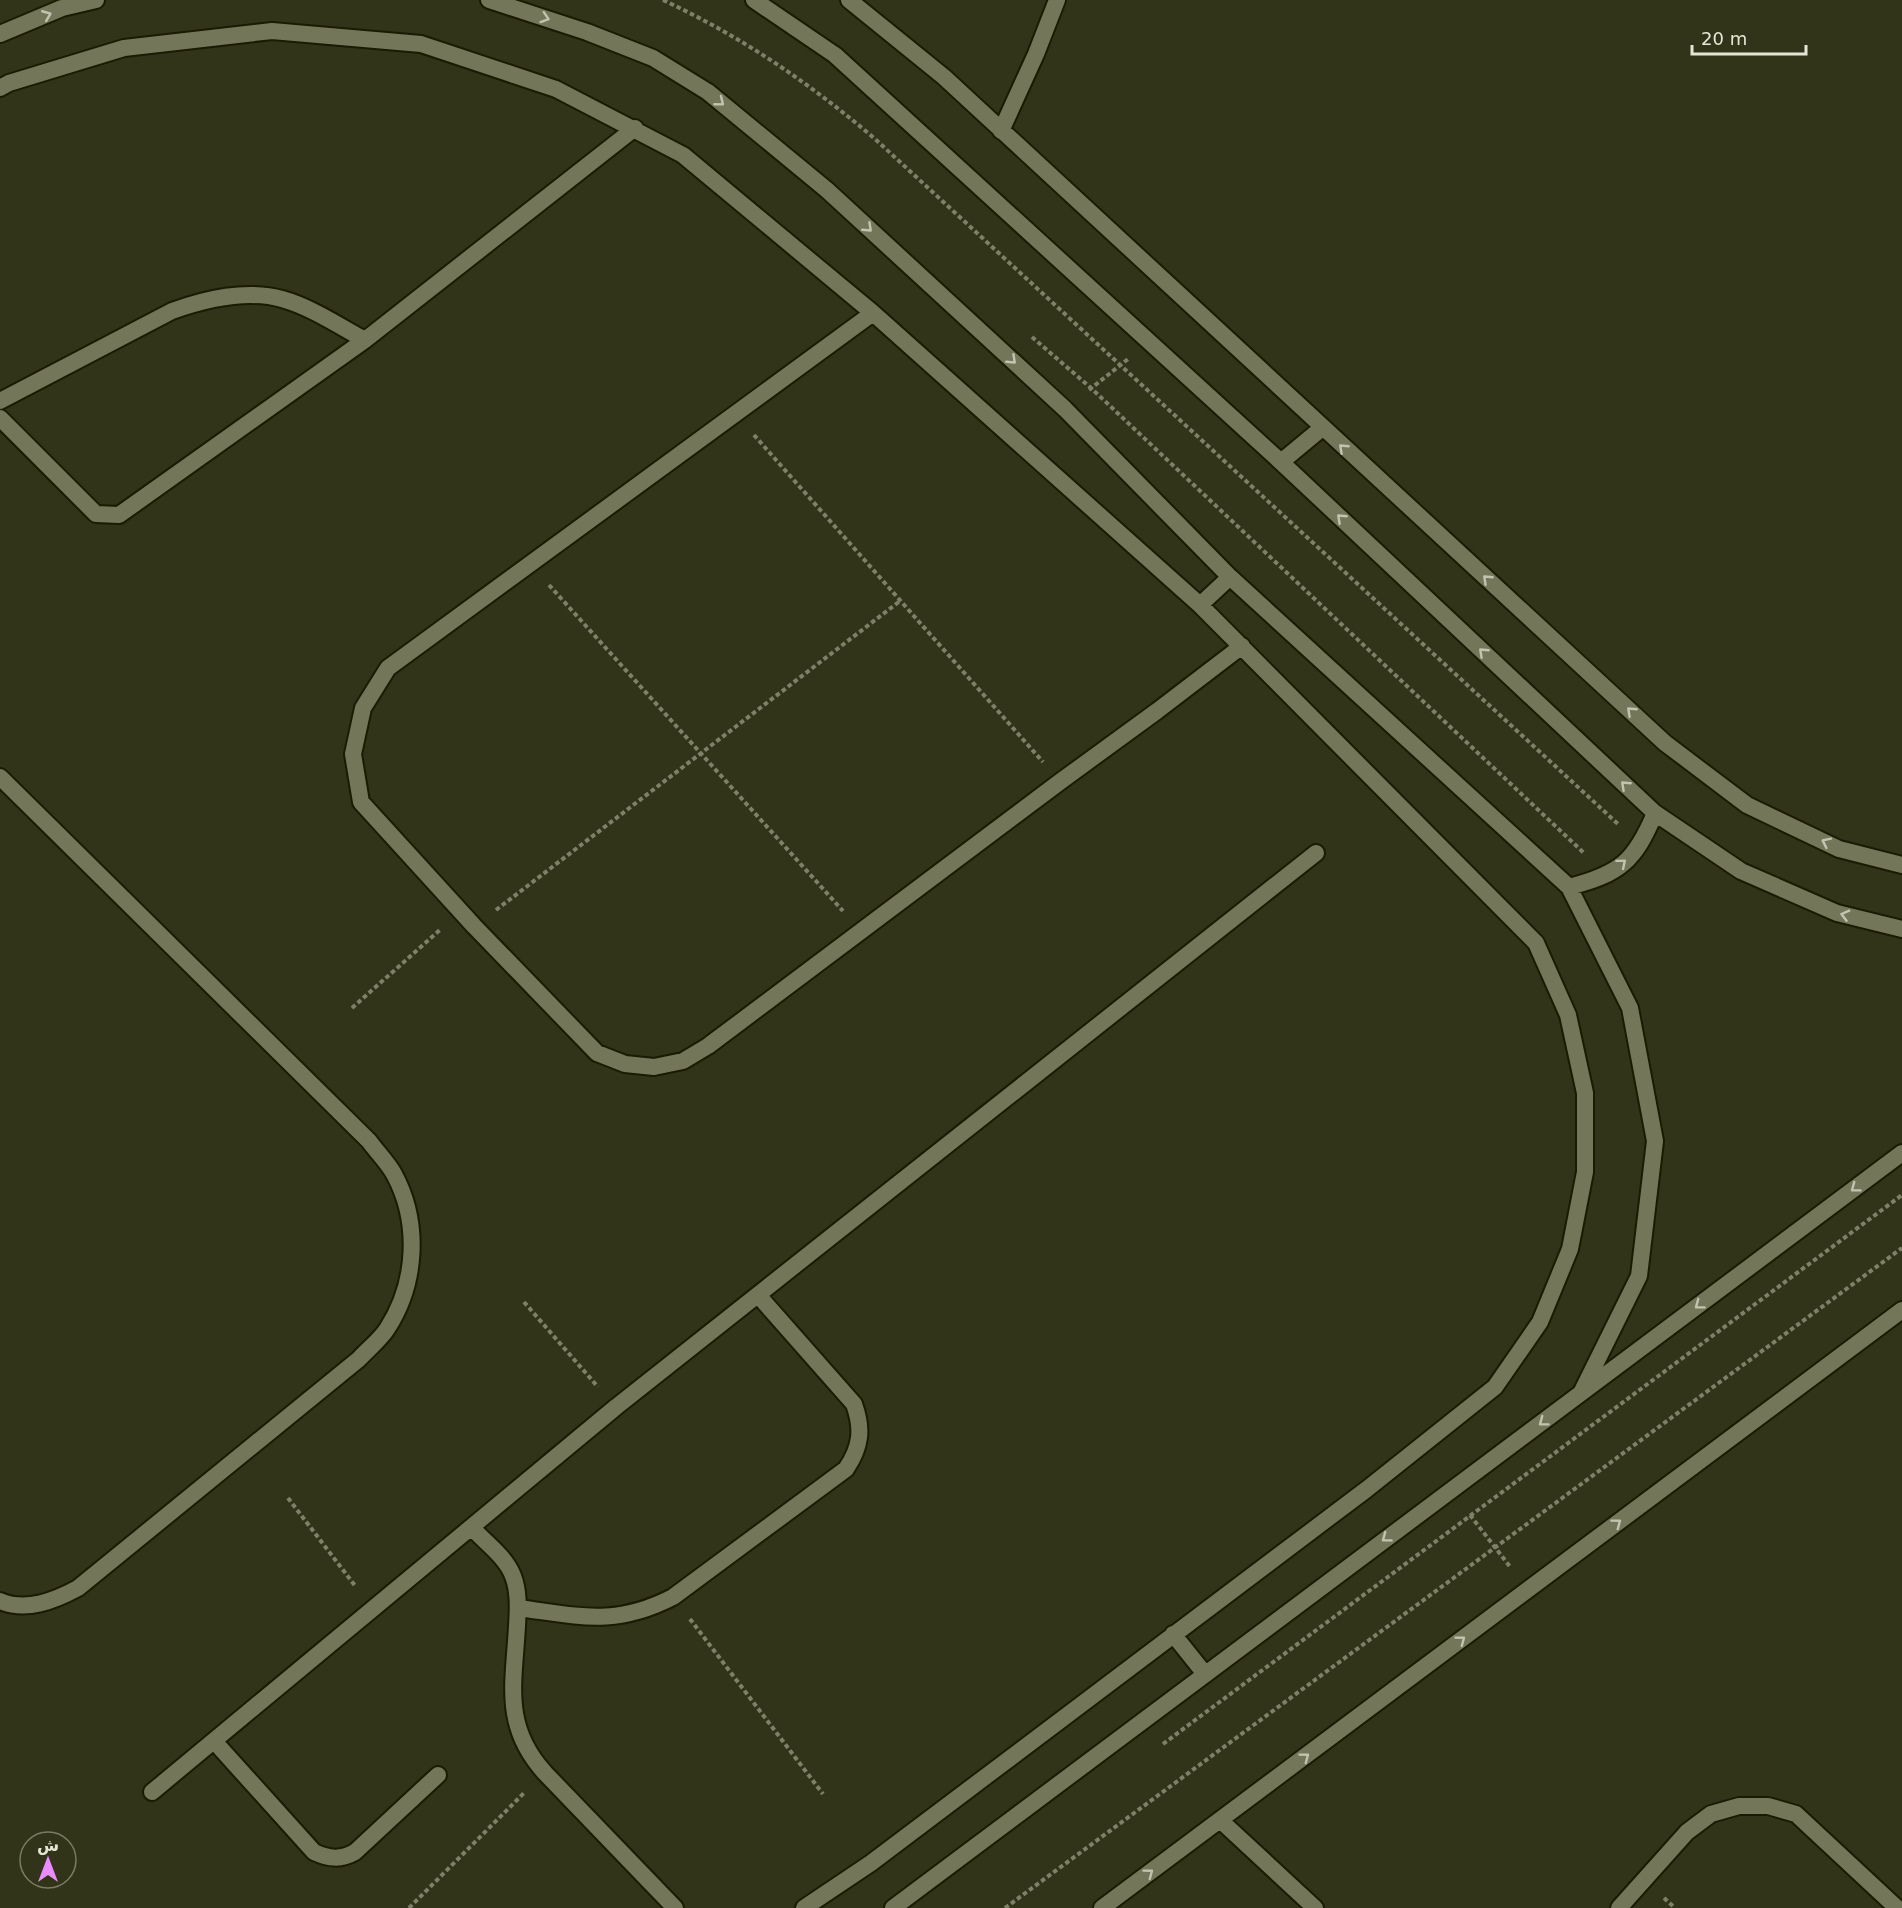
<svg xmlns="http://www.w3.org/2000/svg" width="1902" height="1908" viewBox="0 0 1902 1908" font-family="'DejaVu Sans',Cairo,sans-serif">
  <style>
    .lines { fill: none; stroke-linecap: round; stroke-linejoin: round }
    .service-casing { stroke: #1a1b02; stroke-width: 20 }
    .minor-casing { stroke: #1a1b02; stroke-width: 20 }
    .path { stroke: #7e8069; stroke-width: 4; stroke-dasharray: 4.5 3; stroke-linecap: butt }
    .service { stroke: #747659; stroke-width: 16 }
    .minor { stroke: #747659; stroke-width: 16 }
    .oneway { stroke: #c2c4b0 }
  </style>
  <rect width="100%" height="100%" fill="#323419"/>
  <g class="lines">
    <defs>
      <path id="service" d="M 214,1741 L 314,1852 C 329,1859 341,1860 355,1852 L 438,1775"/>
      <path id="minor" d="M 489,0 L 587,32 L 653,58 L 708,92 L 827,190 L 1065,409 L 1230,577 L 1569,887 L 1630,1008 L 1655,1141 L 1639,1276 L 1581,1393
        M 754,0 L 835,55 L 1281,462 L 1655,813 L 1741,871 L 1837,913 L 1902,929
        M 849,0 L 944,77 L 1665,743 L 1747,805 L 1839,849 L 1902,865
        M 0,34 L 62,8 L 96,0
        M 0,88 L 9,83 L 124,48 L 272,31 L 421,44 L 556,89 L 683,155 L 873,313 L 1200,605 L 1536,943 L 1568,1015 L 1585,1093 L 1585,1172 L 1570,1249 L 1540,1322 L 1495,1387 L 1367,1489 L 871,1863 L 804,1908
        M 1001,131 L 1036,54 L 1057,0
        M 873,313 L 388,668 L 363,708 L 353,754 L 361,802 L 474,926 L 597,1053 L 625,1064 L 654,1067 L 683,1061 L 708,1046 L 1061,781 L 1157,711 L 1242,646
        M 0,401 L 172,311 C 206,299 246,289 282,299 C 311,307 339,326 365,340
        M 0,418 L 96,514 L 119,515 L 365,340 L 635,128
        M 1281,462 L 1322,428
        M 1200,605 L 1230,577
        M 0,777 L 369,1141 C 377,1152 388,1163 394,1174 C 420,1222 417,1283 387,1329 C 380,1340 368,1349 359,1359 L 78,1588 C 54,1601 26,1612 0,1601
        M 1569,887 C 1620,874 1635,861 1655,813
        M 471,1527 C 485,1542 506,1557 513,1576 C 519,1591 518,1609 517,1626 C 514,1683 502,1726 545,1773 L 675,1908
        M 518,1608 C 579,1616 615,1627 673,1597 L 846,1469 C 861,1447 863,1429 854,1404 L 758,1295
        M 1173,1634 L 1205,1674
        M 152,1792 L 616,1407 L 1316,853
        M 1220,1820 L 1315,1908
        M 893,1908 L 1902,1153
        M 1102,1908 L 1902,1310
        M 1619,1908 L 1687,1832 L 1711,1814 L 1739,1806 L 1768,1806 L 1796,1814 L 1897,1908"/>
    </defs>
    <!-- service casing -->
    <use href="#service" class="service-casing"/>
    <!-- minor casing -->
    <use href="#minor" class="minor-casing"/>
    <!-- path -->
    <path class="path" d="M 663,0 C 742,37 808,82 874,138 L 1618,824
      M 1032,337 L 1091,388 L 1585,854
      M 1089,390 L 1128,359
      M 754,435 L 1043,762
      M 549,585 L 843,911
      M 496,910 L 900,601
      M 352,1008 L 441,929
      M 524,1302 L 598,1387
      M 288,1498 L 356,1587
      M 1470,1515 L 1511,1568
      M 690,1619 L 823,1794
      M 1163,1744 L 1902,1195
      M 1664,1898 L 1675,1908
      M 409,1908 L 525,1792
      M 1005,1908 L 1902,1248"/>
    <!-- service -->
    <use href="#service" class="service"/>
    <!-- minor -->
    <use href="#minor" class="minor"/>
  </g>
  <!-- one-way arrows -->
  <defs><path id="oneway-chevron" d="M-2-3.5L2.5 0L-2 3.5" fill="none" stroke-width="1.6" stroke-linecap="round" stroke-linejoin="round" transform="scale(1.5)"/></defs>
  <g class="oneway">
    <use href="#oneway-chevron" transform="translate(47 15) rotate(-22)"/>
    <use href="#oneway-chevron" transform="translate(545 18) rotate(18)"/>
    <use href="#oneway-chevron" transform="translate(720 102) rotate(39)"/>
    <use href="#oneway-chevron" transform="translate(868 228) rotate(43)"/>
    <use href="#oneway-chevron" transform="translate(1012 360) rotate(43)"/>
    <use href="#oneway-chevron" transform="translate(1343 448) rotate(-137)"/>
    <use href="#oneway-chevron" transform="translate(1341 518) rotate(-137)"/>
    <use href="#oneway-chevron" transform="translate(1487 579) rotate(-137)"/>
    <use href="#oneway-chevron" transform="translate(1483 652) rotate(-137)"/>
    <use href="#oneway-chevron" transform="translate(1631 711) rotate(-137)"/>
    <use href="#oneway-chevron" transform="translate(1625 785) rotate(-137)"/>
    <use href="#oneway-chevron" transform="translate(1826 842) rotate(-154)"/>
    <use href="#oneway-chevron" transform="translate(1622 863) rotate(-40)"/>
    <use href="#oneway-chevron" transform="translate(1845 915) rotate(-165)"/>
    <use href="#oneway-chevron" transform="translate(1855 1188) rotate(143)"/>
    <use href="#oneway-chevron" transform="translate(1699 1305) rotate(143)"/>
    <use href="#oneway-chevron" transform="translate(1543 1422) rotate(143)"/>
    <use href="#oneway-chevron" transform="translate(1617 1523) rotate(-37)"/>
    <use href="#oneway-chevron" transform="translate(1386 1538) rotate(143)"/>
    <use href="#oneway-chevron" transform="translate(1461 1640) rotate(-37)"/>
    <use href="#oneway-chevron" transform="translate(1305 1757) rotate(-37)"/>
    <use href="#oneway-chevron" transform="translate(1149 1873) rotate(-37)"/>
  </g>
  <!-- north arrow -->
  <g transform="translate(48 1860)"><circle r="28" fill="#323419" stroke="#797b64" stroke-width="1.5"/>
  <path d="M0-4.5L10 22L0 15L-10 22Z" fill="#e98dfe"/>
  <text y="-9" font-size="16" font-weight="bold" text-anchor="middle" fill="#e4e6d5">ش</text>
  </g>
  <!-- scale -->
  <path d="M1692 45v9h114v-9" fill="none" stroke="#e4e6d5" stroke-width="3"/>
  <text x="1701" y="45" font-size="18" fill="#e4e6d5" stroke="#323419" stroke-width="4.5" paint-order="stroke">20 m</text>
</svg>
